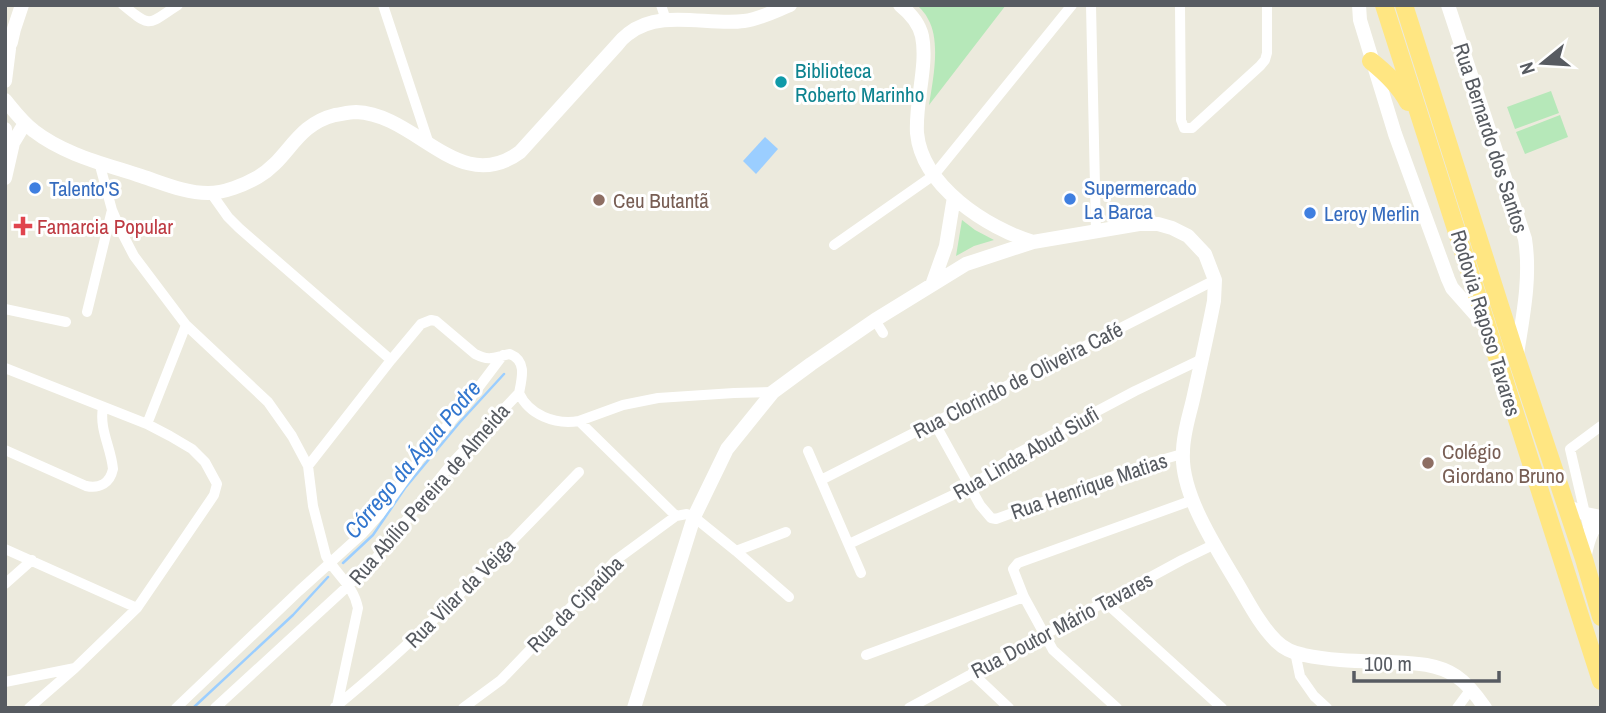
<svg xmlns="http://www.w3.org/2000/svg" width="1606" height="713" viewBox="0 0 1606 713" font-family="'Archivo Narrow',sans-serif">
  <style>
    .green { fill: #b6e8b9 }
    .water { fill: #9bceff }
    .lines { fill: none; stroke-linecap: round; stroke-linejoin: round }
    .stream { stroke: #9bceff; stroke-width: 2.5 }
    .street { stroke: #fff; stroke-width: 10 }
    .secondary { stroke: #fff; stroke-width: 14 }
    .highway { stroke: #ffe682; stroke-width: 18 }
    .culture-dot { fill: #0f9aa8; stroke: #fff; stroke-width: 2.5 }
    .shop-dot { fill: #3f7fe0; stroke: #fff; stroke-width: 2.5 }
    .education-dot { fill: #8d6e63; stroke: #fff; stroke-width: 2.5 }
    .health-dot { fill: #e0444e; stroke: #fff; stroke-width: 2.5 }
    .labels { text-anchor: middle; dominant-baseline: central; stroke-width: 6; stroke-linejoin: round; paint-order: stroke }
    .culture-label { font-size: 21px; fill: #0d838f; stroke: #fff; text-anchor: start }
    .street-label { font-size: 21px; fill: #575b61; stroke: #fff }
    .shop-label { font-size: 21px; fill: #366cbe; stroke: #fff; text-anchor: start }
    .education-label { font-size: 21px; fill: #785e54; stroke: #fff; text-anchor: start }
    .health-label { font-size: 21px; fill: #be3a42; stroke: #fff; text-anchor: start }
    .water-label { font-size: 23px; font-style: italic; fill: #3276ce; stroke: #fff }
  </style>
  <rect width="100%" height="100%" fill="#eceadd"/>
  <!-- green -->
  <path class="green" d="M 917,5 L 1006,5 L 929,105 C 933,80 941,41 928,19 C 926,14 921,9 917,5 Z
    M 1551,91 L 1559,113 L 1515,129 L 1507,107 Z
    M 1560,115 L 1568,137 L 1525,154 L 1516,132 Z
    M 962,220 L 975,230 L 994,240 L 974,246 L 956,256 Z"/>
  <!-- water -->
  <path class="water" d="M 765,137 L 778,149 L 756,174 L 743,161 Z"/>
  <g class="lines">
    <!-- stream -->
    <path class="stream" d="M 343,563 L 373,535 L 405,488 L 460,422 L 504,374
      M 193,708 L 293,615 L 328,577"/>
    <!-- street -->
    <path class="street" d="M 123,5 C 152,29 148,24 178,5
      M 383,5 L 429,144
      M 661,5 L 666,20
      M 1091,5 L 1096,232
      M 1180,5 L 1181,120 L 1184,128 L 1192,128 L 1260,66 L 1265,60 L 1267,53 L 1267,5
      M 99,162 L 112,210 L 121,231 L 134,256 L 186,325 L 268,402 L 292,436 L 308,466 L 313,506 L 326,556 C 337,576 353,584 358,608 L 337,706
      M 211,193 L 228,217 L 239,228 L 391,360
      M 834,245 L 934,175 L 1072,5
      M 5,309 L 66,322
      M 87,312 L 112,210
      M 875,320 L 883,333
      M 5,368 L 147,424 L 170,436 L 192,449 L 205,462 L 217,484 L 214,495 L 210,501 L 137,608 L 75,668 L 29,708
      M 579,421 L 623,405 L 658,398 L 734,393 L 773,392
      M 147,424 L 186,325
      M 935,424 L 980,505 L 991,518 L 996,519 L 1147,464 L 1182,454
      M 5,450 L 86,486 C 100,489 110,483 113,469 C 111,447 99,430 103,407
      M 808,451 L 861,573
      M 308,466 L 391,360 L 421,324 L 431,320 L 436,321 L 475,354 C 491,362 494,357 510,354 C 527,361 522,378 519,393 C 529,415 555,425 579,421 L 676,516
      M 821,480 L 1215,280
      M 1590,535 L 1570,449 L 1601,426
      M 849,544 L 970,487 L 1018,453 L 1135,391 L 1202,359
      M 5,549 L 137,608
      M 736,551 L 786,532
      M 5,584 L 32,560
      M 1105,602 L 1222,708
      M 1295,652 L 1300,676 L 1314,696 L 1327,708
      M 866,655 L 1024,597
      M 972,673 L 1009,708
      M 5,682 L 75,668
      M 335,707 C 423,636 500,553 579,472
      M 176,708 L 299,591 L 363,533 L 379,515 L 424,453 L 469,400 L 503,355
      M 215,708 L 349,585 L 376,558 L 452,463 L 519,393
      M 463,708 L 501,680 L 616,560 L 676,516 L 687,514 L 694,517 L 736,551 L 789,597
      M 909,708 L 1182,560 L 1215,544
      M 1117,708 L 1053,650 L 1024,597 L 1013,569 L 1018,563 L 1193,500
      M 1457,708 L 1471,689"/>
    <!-- secondary -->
    <path class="secondary" d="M 900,5 C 910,13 919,23 922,36 C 928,65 915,102 917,133 C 922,186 987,228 1033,242
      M 1359,5 L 1360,20 L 1395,134 L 1448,279 L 1452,288 L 1483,323
      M 1448,5 L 1525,239 C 1531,277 1523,316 1517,354
      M 5,54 L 11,42 L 14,29 L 22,5
      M 5,81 L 9,49
      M 5,100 C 14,111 23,123 34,131 C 65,155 105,164 141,176 C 163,183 185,193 208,193 C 224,193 244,185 258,177 C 289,159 295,125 335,115 C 342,114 349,112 356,112 C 417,114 459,197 520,152 L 617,45 C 620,41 624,37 628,34 C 660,8 708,26 744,21 C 760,19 775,11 790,5
      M 5,129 L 7,154
      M 5,178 L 13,143 L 25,123
      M 932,285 L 946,246 L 954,197
      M 1566,506 L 1586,514 L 1601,517
      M 1584,559 C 1587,544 1590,530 1601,519
      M 634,708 L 694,517 L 727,449 L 773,392 L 811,364 L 875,320 L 966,264 L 1033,242 L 1139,224 L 1158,224 L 1172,228 L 1188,236 L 1205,254 L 1215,280 L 1214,301 C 1208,332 1201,363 1194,395 C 1190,414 1183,433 1183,452 C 1180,495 1219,552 1240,588 C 1251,607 1261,626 1276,641 C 1284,649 1293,653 1304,655 C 1332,661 1361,661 1389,662 C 1413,663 1436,663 1456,676 C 1468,684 1477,696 1485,708"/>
    <!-- highway -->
    <path class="highway" d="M 1384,5 L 1601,681
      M 1404,5 L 1516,356 L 1584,559 L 1601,617
      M 1371,61 C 1386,73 1399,85 1408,102"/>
  </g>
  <!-- markers -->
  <circle class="culture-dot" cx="781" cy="82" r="7"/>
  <g class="shop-dot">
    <circle cx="35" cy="188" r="7"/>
    <circle cx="1070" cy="199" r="7"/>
    <circle cx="1310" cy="213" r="7"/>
  </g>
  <g class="education-dot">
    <circle cx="599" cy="200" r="7"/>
    <circle cx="1428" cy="463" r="7"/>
  </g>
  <path class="health-dot" d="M19.5 215.5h7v7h7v7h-7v7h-7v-7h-7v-7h7z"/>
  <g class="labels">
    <!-- culture labels -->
    <g class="culture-label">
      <text x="795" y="70">Biblioteca<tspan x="795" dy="24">Roberto Marinho</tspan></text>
    </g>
    <!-- street labels -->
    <g class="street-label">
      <text transform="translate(1491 138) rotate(72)">Rua Bernardo dos Santos</text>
      <text transform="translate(1486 323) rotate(73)">Rodovia Raposo Tavares</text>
      <text transform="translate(1018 380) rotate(-27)">Rua Clorindo de Oliveira Café</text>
      <text transform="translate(1026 453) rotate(-30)">Rua Linda Abud Siufi</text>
      <text transform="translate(1089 486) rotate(-19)">Rua Henrique Matias</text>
      <text transform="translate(429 494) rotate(-49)">Rua Abílio Pereira de Almeida</text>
      <text transform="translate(460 593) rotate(-45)">Rua Vilar da Veiga</text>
      <text transform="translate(575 604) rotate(-45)">Rua da Cipaúba</text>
      <text transform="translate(1062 625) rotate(-28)">Rua Doutor Mário Tavares</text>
    </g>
    <!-- shop labels -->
    <g class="shop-label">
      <text x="1084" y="187">Supermercado<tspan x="1084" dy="24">La Barca</tspan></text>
      <text x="49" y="188">Talento'S</text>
      <text x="1324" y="213">Leroy Merlin</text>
    </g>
    <!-- education labels -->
    <g class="education-label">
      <text x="613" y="200">Ceu Butantã</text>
      <text x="1442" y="451">Colégio<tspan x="1442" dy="24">Giordano Bruno</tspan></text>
    </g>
    <!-- health labels -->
    <g class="health-label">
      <text x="37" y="226">Famarcia Popular</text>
    </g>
    <!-- water labels -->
    <g class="water-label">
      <text transform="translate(412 459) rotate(-50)">Córrego da Água Podre</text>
    </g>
  </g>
  <!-- border -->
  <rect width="1606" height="713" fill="none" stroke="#575b61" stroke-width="14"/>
  <!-- north arrow -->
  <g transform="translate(1543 63) rotate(252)" stroke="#ffffff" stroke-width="5" paint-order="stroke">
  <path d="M0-5L12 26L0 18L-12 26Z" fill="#575b61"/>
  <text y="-10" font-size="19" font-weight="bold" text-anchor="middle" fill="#575b61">N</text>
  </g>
  <!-- scale -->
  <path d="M1354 671v10h145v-10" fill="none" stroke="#575b61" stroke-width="3.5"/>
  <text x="1364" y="671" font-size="21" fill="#575b61" stroke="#ffffff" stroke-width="5" paint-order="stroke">100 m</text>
</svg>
